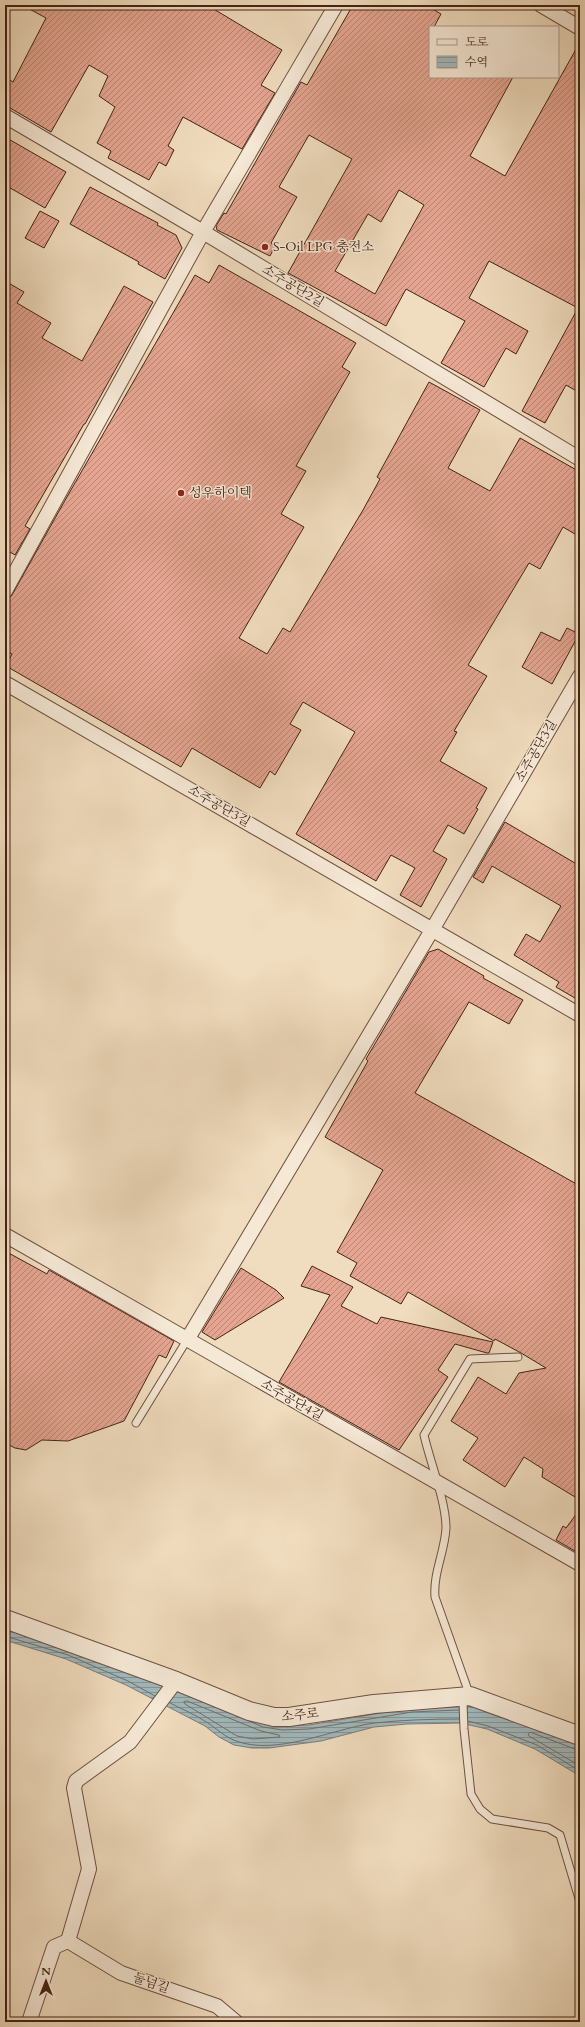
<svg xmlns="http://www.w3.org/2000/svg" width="585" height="2027" viewBox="0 0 585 2027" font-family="Cardo,'Noto Serif KR',serif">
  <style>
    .water { fill: url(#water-rules); stroke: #7b7d7a }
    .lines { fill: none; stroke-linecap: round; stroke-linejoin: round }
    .shore { stroke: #726e69; stroke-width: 1 }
    .building { fill: url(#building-hatch); stroke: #442215; fill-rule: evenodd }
    .service-casing { stroke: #6f503f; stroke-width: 9 }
    .minor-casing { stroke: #6f503f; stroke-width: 16 }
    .tertiary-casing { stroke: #6f503f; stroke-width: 20 }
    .service { stroke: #f5e8d5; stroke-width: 7 }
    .minor { stroke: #f5e8d5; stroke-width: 14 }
    .tertiary { stroke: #f5e8d5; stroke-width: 18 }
    .poi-dot { fill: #8f2418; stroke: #f5e8d5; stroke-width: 1.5 }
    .labels { text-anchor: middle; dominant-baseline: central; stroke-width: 3; stroke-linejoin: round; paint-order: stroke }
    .poi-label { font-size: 13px; fill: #442215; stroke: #f5e8d5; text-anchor: start }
    .street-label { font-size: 13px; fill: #442215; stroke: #f5e8d5 }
  </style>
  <defs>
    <pattern id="water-rules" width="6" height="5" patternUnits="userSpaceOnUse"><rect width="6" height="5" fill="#a0b9bd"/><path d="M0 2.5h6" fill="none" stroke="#849698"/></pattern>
    <pattern id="building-hatch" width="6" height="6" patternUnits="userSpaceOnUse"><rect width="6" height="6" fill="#e5a591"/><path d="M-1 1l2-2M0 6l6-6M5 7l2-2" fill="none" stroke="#bb8675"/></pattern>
  </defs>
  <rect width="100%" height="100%" fill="#f0dcbe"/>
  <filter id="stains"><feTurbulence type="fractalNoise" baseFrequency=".005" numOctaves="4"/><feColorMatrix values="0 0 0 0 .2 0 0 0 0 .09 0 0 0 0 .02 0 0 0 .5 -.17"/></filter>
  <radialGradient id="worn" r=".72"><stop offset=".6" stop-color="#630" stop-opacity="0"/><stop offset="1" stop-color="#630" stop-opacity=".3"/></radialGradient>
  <!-- water -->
  <path class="water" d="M 5,1624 L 264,1723 L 284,1726 L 309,1725 L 411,1708 L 456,1706 L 485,1707 L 580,1743 L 580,1776 L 535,1749 L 487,1729 L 461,1723 L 407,1724 L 374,1727 L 321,1741 L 269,1748 L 252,1748 L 234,1745 L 219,1737 L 205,1726 L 126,1685 L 66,1659 L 5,1640 Z"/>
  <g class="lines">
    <!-- shore -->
    <path class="shore" d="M 5,1636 L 68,1655 L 128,1681 L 155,1696
      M 187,1701 L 261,1731 L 279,1735 L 280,1737 L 253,1739 L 237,1736 L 185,1704 L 184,1702 Z
      M 170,1703 C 182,1709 196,1715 208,1723 C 217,1729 225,1737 236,1741 C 277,1756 332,1729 374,1723 C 402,1720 431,1719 459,1719
      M 249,1721 L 263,1727 L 283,1730 L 309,1729 L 412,1712 L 459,1710
      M 468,1721 L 488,1726 L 537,1745 L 580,1771
      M 580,1751 L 530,1732 L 528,1734 L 529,1736 L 580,1766"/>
  </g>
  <!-- building -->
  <path class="building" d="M 22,5 L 207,5 L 282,50 L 261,85 L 275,93 L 242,149 L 183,117 L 168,146 L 174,150 L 166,166 L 159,162 L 149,180 L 108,158 L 111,151 L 97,143 L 115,107 L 99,96 L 108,76 L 89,65 L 51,132 L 5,105 L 5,77 L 13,82 L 46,18 Z
    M 353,5 L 426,5 L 441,14 L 434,27 L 430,27 L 430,77 L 513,77 L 470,156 L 505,176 L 580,42 L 580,393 L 566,385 L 545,423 L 522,411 L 578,308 L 489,261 L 469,298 L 528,331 L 516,354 L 506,348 L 484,387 L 441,363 L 465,321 L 406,289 L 386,326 L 288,273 L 352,159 L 309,135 L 279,187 L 297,197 L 271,243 L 275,246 L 270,256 L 217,230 L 216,226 L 224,213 L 226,214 L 301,82 L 307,85 ZM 399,190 L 424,205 L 375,294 L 335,271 L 368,214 L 381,222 Z
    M 5,137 L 66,172 L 45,208 L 5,185 Z
    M 90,187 L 158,223 L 157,225 L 176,235 L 182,248 L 165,279 L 138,264 L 139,262 L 70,224 Z
    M 40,211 L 59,221 L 44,248 L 25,238 Z
    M 219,265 L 356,343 L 342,367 L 350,372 L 296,466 L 306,471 L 281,514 L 304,527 L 239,638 L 267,654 L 283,628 L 290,632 L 363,510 L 380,479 L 377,477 L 429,382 L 480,410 L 448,468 L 490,491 L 520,438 L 580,472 L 580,537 L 563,527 L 540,569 L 529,563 L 468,665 L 487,676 L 454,731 L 457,732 L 440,761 L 487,788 L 476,808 L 478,809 L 464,834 L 448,825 L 433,851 L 447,859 L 421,907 L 400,895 L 415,868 L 391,855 L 376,881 L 296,834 L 355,732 L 303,702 L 290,724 L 301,730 L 275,775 L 270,771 L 260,788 L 192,748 L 181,767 L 6,666 L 12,654 L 5,650 L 5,603 L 12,595 L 68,495 L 195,275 L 209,283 Z
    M 5,281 L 24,292 L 17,303 L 51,323 L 42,338 L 82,361 L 124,286 L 153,302 L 85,424 L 84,424 L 25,526 L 30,529 L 15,555 L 5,549 Z
    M 567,628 L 579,634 L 552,684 L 522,667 L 541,632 L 560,641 Z
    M 505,822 L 580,866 L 580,1001 L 556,987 L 559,982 L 514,955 L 526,934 L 540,942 L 561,906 L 492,866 L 483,883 L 473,877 Z
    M 438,949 L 484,976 L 483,978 L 523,1000 L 509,1024 L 469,1002 L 415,1093 L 580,1186 L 580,1500 L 542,1477 L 543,1469 L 524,1457 L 505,1487 L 463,1460 L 478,1438 L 451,1421 L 478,1377 L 506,1394 L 519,1373 L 546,1368 L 521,1353 L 495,1339 L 494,1341 L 408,1292 L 401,1304 L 350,1276 L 357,1263 L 337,1252 L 383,1170 L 325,1137 L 368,1061 L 366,1059 L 429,952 Z
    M 5,1251 L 47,1274 L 49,1270 L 56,1274 L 174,1341 L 166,1358 L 159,1355 L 124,1421 L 68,1441 L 42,1440 L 26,1450 L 15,1448 L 5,1443 Z
    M 312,1266 L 353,1287 L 341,1306 L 377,1324 L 381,1317 L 493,1342 L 489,1353 L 487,1353 L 455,1344 L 438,1370 L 448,1377 L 399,1450 L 279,1382 L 330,1295 L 301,1286 Z
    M 241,1268 L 276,1290 L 284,1298 L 215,1340 L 202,1332 Z
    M 580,1509 L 580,1554 L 556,1540 L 563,1526 L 566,1528 Z"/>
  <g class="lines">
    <defs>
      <path id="service" d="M 518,1357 L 470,1359 L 424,1435 C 430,1462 446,1501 446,1528 C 445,1551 433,1573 435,1597 L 470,1696 L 463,1702 L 464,1729 L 471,1794 L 480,1809 L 492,1819 L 548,1828 L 560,1835 L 580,1902
        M 136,1423 L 187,1340"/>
      <path id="minor" d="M 541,5 L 580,28
        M 5,116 L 203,232 L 580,459
        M 5,591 L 203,232 L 336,5
        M 5,683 L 580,1015
        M 5,1235 L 580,1564
        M 187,1340 L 432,930 L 580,676
        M 68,1941 L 89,1869 L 74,1788 L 76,1781 L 130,1742 L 176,1681
        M 68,1941 L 121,1973 L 217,2006 L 236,2022
        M 29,2022 L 54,1947 L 68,1941"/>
      <path id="tertiary" d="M 5,1619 L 176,1681 L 249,1711 L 274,1717 L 289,1717 L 374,1704 L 470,1696 L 580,1736"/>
    </defs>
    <!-- service casing -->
    <use href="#service" class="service-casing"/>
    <!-- minor casing -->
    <use href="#minor" class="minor-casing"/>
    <!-- tertiary casing -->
    <use href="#tertiary" class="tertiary-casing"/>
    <!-- service -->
    <use href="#service" class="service"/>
    <!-- minor -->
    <use href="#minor" class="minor"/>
    <!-- tertiary -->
    <use href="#tertiary" class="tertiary"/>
  </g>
  <!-- markers -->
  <g class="poi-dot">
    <circle cx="265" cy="247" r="4"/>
    <circle cx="181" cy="493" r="4"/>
  </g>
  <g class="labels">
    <!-- poi labels -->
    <g class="poi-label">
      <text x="273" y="247">S-Oil LPG 충전소</text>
      <text x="189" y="493">성우하이텍</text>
    </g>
    <!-- street labels -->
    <g class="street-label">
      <text transform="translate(293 286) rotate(31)">소주공단2길</text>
      <text transform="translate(536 751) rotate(-60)">소주공단3길</text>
      <text transform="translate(219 806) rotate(30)">소주공단3길</text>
      <text transform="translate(292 1400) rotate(30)">소주공단4길</text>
      <text transform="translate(300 1715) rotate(-6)">소주로</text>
      <text transform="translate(151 1983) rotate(19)">둘넘길</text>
    </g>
  </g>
  <!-- margin -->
  <rect width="585" height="2027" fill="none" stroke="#f0dcbe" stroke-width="20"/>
  <rect x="6" y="6" width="573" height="2015" fill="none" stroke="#442215" stroke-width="2"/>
  <rect x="10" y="10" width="565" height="2007" fill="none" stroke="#442215"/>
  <!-- legend -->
  <rect x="429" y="26" width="130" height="52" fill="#f5e8d5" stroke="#ae9988"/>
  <rect x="437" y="39" width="20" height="6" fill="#f5e8d5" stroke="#ae9988"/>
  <text x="465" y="46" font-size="12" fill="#442215">도로</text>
  <rect x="437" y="56" width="20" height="12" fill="url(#water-rules)" stroke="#ae9988"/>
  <text x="465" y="66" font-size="12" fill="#442215">수역</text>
  <!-- north arrow -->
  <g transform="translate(46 1981)" stroke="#f5e8d5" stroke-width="3" paint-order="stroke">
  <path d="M0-3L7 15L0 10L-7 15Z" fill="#442215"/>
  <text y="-6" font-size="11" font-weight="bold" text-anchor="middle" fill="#442215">N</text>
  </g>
  <rect width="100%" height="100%" filter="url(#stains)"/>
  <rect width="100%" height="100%" fill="url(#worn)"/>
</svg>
